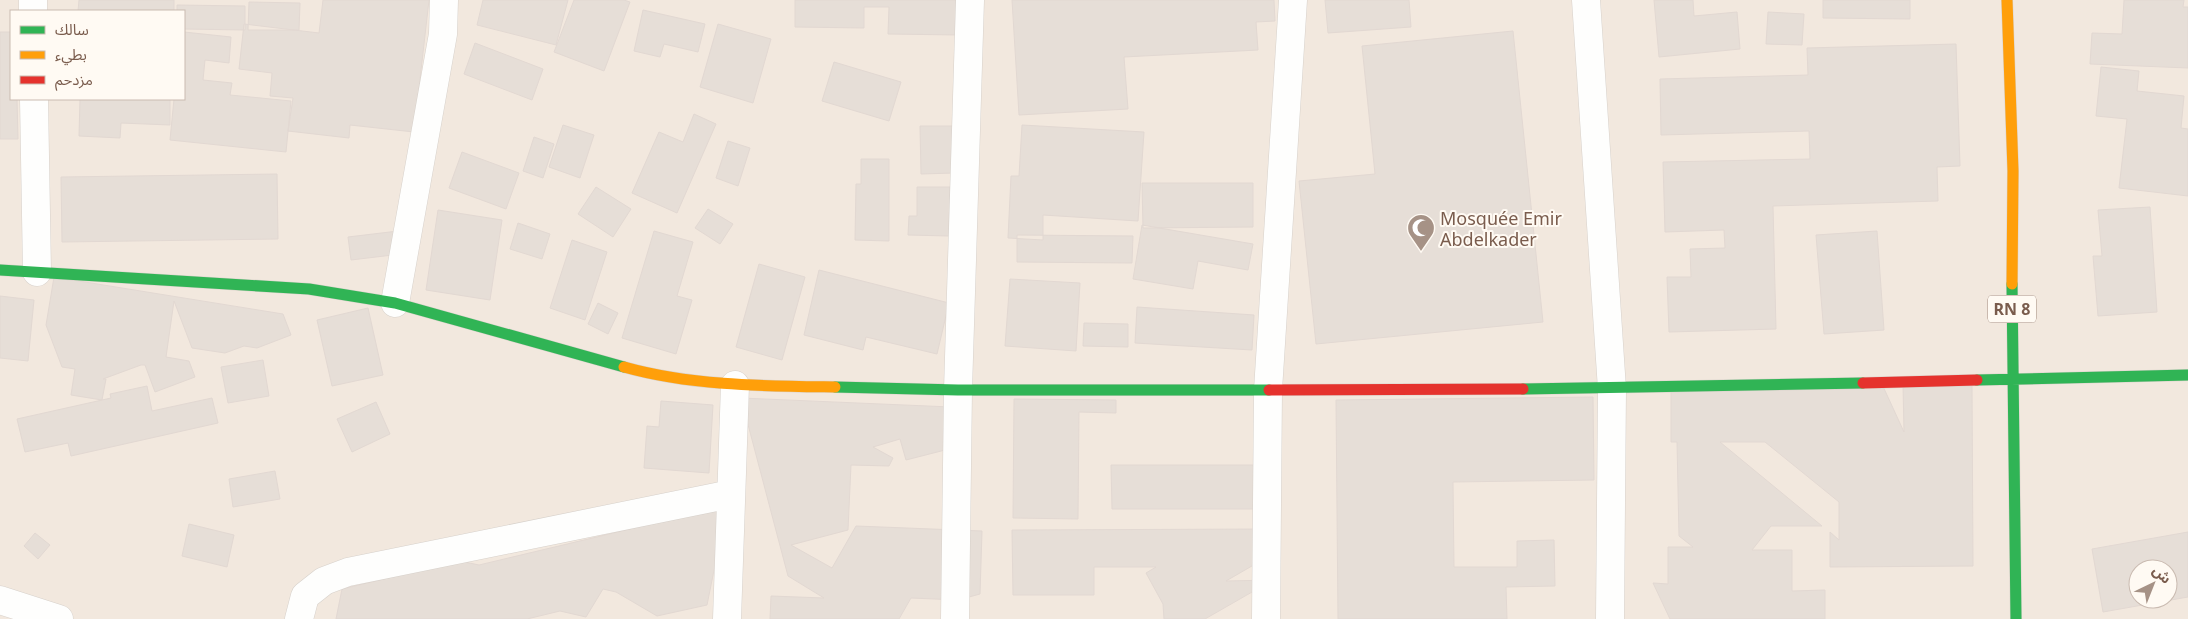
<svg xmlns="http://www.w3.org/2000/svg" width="2188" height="619" viewBox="0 0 2188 619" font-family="'Noto Sans','Noto Sans Arabic',sans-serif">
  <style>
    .residential { fill: #f2e8de; fill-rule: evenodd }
    .building { fill: #e6ded7; stroke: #e2d8d2; fill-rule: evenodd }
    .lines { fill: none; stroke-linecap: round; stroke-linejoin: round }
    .street-casing { stroke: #d7d1cb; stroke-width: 29 }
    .fast-casing { stroke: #d9d2cb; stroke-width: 12 }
    .slow-casing { stroke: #d9d2cb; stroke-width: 12 }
    .jam-casing { stroke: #d9d2cb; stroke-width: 12 }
    .street { stroke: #fefefd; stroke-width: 28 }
    .fast { stroke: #30b455; stroke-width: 11 }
    .slow { stroke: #ff9f0a; stroke-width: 11 }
    .jam { stroke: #e5322d; stroke-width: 11 }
    .labels { text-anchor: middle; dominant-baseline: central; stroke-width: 4; stroke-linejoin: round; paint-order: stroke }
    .shield { fill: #fffaf3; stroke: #a28b7f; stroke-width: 1 }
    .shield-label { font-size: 16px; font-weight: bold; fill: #7a5c4d }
    .poi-label { font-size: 18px; fill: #7a5c4d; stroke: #fffaf3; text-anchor: start }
  </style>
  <rect width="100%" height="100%" fill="#f9f5f0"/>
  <!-- residential -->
  <path class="residential" d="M 0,0 L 2188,0 L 2188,619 L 0,619 ZM 11,11 L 184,11 L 184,99 L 11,99 ZM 2138,569 L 2168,569 L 2168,599 L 2138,599 Z"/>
  <!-- building -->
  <path class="building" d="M 79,0 L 174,0 L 174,11 L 78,11 Z
    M 323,0 L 429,0 L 414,132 L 350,125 L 349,138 L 288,131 L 293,98 L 270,96 L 272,73 L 239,69 L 244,24 L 319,33 Z
    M 483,0 L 568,0 L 556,45 L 477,25 Z
    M 574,0 L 624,0 L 630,2 L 604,71 L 554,52 Z
    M 795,0 L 959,0 L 959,35 L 888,34 L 889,7 L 864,7 L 864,28 L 795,27 Z
    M 1012,0 L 1274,0 L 1275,21 L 1256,22 L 1258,50 L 1124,57 L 1128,109 L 1019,115 Z
    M 1325,0 L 1409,0 L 1411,27 L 1328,33 Z
    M 1654,0 L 1693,0 L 1694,16 L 1737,12 L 1740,49 L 1659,57 Z
    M 1823,0 L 1910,0 L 1910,19 L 1823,18 Z
    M 2124,0 L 2184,0 L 2183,7 L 2188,7 L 2188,68 L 2090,64 L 2092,33 L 2122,34 Z
    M 249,2 L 300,3 L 299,30 L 248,30 Z
    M 177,5 L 245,6 L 245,30 L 184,29 L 184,11 L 177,11 Z
    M 643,10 L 705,24 L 698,52 L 664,44 L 660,57 L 634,51 Z
    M 1768,12 L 1804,14 L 1802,45 L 1766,44 Z
    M 718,24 L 771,39 L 753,103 L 700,87 Z
    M 1513,31 L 1543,322 L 1316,344 L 1299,181 L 1375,174 L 1362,46 Z
    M 0,32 L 11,32 L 11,99 L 17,99 L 18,139 L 0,139 Z
    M 184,32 L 231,37 L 229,63 L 205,60 L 203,80 L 232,83 L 230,95 L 291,101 L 286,152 L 170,140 L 174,99 L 184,99 Z
    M 475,43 L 543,69 L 532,100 L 464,74 Z
    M 1956,44 L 1960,166 L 1937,167 L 1938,201 L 1773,206 L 1776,329 L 1669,332 L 1667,277 L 1691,277 L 1690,249 L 1725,248 L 1724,230 L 1665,232 L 1663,162 L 1810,159 L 1809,131 L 1661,135 L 1660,79 L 1808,75 L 1807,48 Z
    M 834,62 L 901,82 L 889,121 L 822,101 Z
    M 2101,67 L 2139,71 L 2137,91 L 2184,96 L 2181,128 L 2188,129 L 2188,196 L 2119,188 L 2127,119 L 2096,116 Z
    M 80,99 L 170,99 L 170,125 L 121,123 L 120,138 L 79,136 Z
    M 694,114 L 716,124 L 677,213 L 632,193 L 659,132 L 683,142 Z
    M 563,125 L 594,135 L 580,178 L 549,167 Z
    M 1022,125 L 1144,132 L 1138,221 L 1043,215 L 1043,240 L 1008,238 L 1011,176 L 1019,176 Z
    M 920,126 L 953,126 L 954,173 L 921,174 Z
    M 534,137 L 554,144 L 543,178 L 523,171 Z
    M 728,141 L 750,148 L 738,186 L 716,178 Z
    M 462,152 L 519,173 L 506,209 L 449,188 Z
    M 861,159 L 889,159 L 889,241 L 855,240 L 856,184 L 861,184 Z
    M 277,174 L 278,239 L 62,242 L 61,177 Z
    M 1142,183 L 1253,183 L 1253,227 L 1143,228 Z
    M 596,187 L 631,209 L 613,237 L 578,214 Z
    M 917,187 L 950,187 L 949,236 L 908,235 L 909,216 L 917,216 Z
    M 2150,207 L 2157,312 L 2098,316 L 2093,256 L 2102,256 L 2098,210 Z
    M 708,209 L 733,224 L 720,244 L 695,228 Z
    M 438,210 L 502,220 L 490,300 L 426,290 Z
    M 518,223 L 550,234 L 542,259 L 510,249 Z
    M 1142,225 L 1253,244 L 1248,270 L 1198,261 L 1193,289 L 1133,279 Z
    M 398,231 L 401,254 L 351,260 L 348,237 Z
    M 654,231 L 693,242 L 677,296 L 692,300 L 676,354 L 622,338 Z
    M 1877,231 L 1884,330 L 1824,334 L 1816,235 Z
    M 1017,235 L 1133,236 L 1132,263 L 1017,262 Z
    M 572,240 L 607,252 L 585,320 L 550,308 Z
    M 759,264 L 805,277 L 782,360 L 736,347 Z
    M 819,270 L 949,303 L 937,354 L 866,337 L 863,350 L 804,335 Z
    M 54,277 L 283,314 L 291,335 L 257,348 L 244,346 L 225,353 L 192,348 L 174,301 L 166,357 L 189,361 L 195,377 L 155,392 L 145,365 L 141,365 L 103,379 L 106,379 L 102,400 L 71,395 L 75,369 L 62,367 L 46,325 Z
    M 1010,279 L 1080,283 L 1076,351 L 1005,346 Z
    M 0,296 L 34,300 L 28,361 L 0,358 Z
    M 598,303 L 618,313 L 608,334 L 588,324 Z
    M 1137,307 L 1254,315 L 1252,350 L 1135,343 Z
    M 368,308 L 383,375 L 332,386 L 317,320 Z
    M 1084,323 L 1128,324 L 1128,347 L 1083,346 Z
    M 263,360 L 269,396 L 228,403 L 221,367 Z
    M 1881,382 L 1904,432 L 1903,384 L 1972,384 L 1973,566 L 1830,567 L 1830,532 L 1839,540 L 1839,502 L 1765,442 L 1720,442 L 1822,526 L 1771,526 L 1752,550 L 1792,550 L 1792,591 L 1825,590 L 1825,619 L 1670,619 L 1653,583 L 1668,584 L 1668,547 L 1693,547 L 1679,536 L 1677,442 L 1671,442 L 1671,383 Z
    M 147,386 L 152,411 L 212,398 L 218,423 L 71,456 L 68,443 L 25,452 L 17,419 L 111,398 L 110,394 Z
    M 1593,397 L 1594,480 L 1453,482 L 1454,567 L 1517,567 L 1517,541 L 1554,540 L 1555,586 L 1506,587 L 1507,619 L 1338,619 L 1336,400 Z
    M 741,398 L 951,407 L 949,449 L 906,460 L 900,439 L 873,447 L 893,458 L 889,466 L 851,465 L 848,530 L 791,545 L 832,568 L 856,526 L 982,531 L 980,594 L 958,600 L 911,598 L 899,619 L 770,619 L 771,596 L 824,598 L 788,576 Z
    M 1014,399 L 1116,400 L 1116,413 L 1079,412 L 1078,519 L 1013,518 Z
    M 661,401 L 713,405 L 709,473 L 644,468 L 647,426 L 659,427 Z
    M 376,402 L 390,434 L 352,452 L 337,419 Z
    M 1111,465 L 1254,465 L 1254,509 L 1112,509 Z
    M 275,471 L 280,499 L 233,507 L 229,479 Z
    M 727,506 L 707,605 L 657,616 L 616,592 L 603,589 L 586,617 L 560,611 L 527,619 L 336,619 L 342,589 L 460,561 L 479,565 Z
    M 189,524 L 234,535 L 227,567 L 182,556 Z
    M 1264,529 L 1264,559 L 1226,581 L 1273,580 L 1205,619 L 1164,619 L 1163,604 L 1146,573 L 1156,567 L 1094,567 L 1094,595 L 1013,595 L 1012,530 Z
    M 2188,532 L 2188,597 L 2103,612 L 2092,549 ZM 2138,569 L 2168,569 L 2168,599 L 2138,599 Z
    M 35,533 L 50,545 L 38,559 L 24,546 Z"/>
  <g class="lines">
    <defs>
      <path id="street" d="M 33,0 L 33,11
        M 1586,0 L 1612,389 L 1610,619
        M 34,99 L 37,272
        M 395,303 L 443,34 L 444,0
        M 0,600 L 59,619
        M 299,619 L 305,596 L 324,581 L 348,572 L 731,494
        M 727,619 L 735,385
        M 955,619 L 958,390 L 970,0
        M 1266,619 L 1268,390 L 1293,0"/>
      <path id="fast" d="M 0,270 L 309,289 L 395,303 L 624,367
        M 2012,284 L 2016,619
        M 1977,380 L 2188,375
        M 835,387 L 958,390 L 1269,390
        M 1523,389 L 1863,383"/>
      <path id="slow" d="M 2007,0 L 2013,171 L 2012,284
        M 624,367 C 692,386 764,386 835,387"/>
      <path id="jam" d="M 1863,383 L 1977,380
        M 1269,390 L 1523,389"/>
    </defs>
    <!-- street casing -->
    <use href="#street" class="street-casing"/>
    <!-- fast casing -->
    <use href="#fast" class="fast-casing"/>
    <!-- slow casing -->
    <use href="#slow" class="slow-casing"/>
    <!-- jam casing -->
    <use href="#jam" class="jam-casing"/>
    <!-- street -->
    <use href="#street" class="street"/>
    <!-- fast -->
    <use href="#fast" class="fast"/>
    <!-- slow -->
    <use href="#slow" class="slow"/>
    <!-- jam -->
    <use href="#jam" class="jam"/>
  </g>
  <!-- icons -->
  <defs>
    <symbol id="mosque-pin" viewBox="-11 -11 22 30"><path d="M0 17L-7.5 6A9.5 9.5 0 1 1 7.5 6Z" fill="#a69286" stroke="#fffaf3"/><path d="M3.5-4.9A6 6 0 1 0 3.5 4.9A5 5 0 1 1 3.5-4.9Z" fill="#fff"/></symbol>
  </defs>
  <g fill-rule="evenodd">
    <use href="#mosque-pin" x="1405" y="212" width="32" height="43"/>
  </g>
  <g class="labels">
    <!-- shield labels -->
    <rect class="shield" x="1988" y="295.5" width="48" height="27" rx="4"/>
    <g class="shield-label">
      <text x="2012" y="309">RN 8</text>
    </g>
    <!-- poi labels -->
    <g class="poi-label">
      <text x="1440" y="218">Mosquée Emir<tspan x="1440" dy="21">Abdelkader</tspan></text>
    </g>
  </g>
  <!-- legend -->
  <rect x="10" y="10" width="175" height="90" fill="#fffaf3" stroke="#cabbb1"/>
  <rect x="20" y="26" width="25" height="8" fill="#30b455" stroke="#cabbb1"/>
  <text x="55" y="35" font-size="15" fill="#7a5c4d">سالك</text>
  <rect x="20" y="51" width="25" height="8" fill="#ff9f0a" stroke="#cabbb1"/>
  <text x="55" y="60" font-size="15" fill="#7a5c4d">بطيء</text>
  <rect x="20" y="76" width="25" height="8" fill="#e5322d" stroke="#cabbb1"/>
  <text x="55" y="85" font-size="15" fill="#7a5c4d">مزدحم</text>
  <!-- north arrow -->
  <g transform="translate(2153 584) rotate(43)"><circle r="24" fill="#fffaf3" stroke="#cabbb1"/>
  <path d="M0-4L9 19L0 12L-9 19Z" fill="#a69286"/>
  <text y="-8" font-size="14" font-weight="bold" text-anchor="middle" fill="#7a5c4d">ش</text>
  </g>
</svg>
